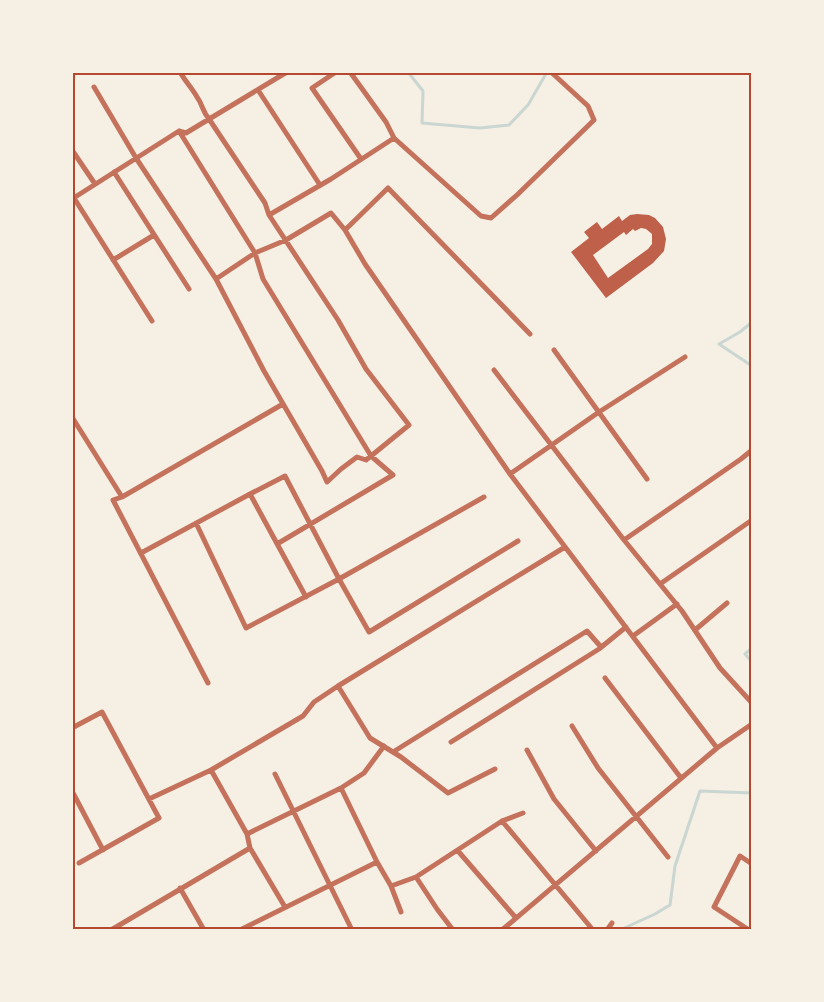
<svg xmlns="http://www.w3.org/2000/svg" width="824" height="1002" viewBox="0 0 824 1002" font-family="'Open Sans',sans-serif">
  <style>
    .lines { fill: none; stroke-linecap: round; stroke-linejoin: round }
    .stream { stroke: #c9d6d2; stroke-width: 3 }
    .building { fill: #bf614a; fill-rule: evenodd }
    .minor { stroke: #c5725c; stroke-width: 5 }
    .neatline { fill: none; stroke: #b5482f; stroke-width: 2 }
  </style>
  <rect width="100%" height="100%" fill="#f6efe4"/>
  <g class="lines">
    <!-- stream -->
    <path class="stream" d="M 408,72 L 423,91 L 422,123 L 480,128 L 509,125 L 528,105 L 547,72
      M 752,322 L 740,332 L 719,344 L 752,366
      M 752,648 L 745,654 L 752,662
      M 620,930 L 655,914 L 670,905 L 675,866 L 700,791 L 752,793"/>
  </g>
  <!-- building -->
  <path class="building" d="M 637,214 L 649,215 L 655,218 L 663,227 L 666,239 L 664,251 L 653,263 L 606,298 L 571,252 L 589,238 L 584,232 L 597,222 L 602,229 L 619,216 L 622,221 L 630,215 ZM 641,228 L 646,229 L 652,234 L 652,244 L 648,249 L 608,278 L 593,255 L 624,232 L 626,235 L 633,229 L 635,231 Z"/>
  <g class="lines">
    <!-- minor -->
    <path class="minor" d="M 180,72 C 185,81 192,88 197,97 C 203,105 202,111 209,119 L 265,203 L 269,215 L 331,179 L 394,138
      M 336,72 L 312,88 L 361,159
      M 350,72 L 386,122 L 394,138 L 481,216 L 491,218 L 517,195 L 594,120 L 588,106 L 551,72
      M 94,87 L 136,158 L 216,279 L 255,253 L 286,240 L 331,213 L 345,230 L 365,264 L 510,474 L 717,748 L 752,724
      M 258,90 L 320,185
      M 179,131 L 255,253 L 263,279 L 371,456 L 409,425 L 366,369 L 338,320 L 269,215
      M 72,150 L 95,184
      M 114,172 L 189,289
      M 74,198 L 152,321
      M 72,199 L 179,131 L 186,133 L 287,72
      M 345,230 L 388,188 L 530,334
      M 113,260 L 154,235
      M 216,279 L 264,371 L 322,471 L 327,482 L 341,469 L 357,457 L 366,460 L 371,456 L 393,475 L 277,544
      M 554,350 L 647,479
      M 494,370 L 624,540 L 682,611 L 720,668 L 752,703
      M 72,417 L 122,497 L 283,404
      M 510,474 L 599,412 L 685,357
      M 250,494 L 285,476 L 339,579 L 484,497
      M 122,497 L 113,500 L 208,683
      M 196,523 L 246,628 L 339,579 L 369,632 L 518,541
      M 624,540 L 741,459 L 752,450
      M 141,553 L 250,494 L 306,597
      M 660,584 L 752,520
      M 695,630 L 727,603
      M 633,636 L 677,604
      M 605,678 L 681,778
      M 338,686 L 370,738 L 401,757 L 448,793 L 495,769
      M 572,726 L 598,768 L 668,857
      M 72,728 L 102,712 L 159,818 L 79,863
      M 451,742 L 599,649 L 626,627
      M 527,750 L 554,799 L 596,851
      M 393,752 L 587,631 L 601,647
      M 211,770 L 247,834 L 250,848 L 285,907
      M 275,774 L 352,930
      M 341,788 L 377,862 L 391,886 L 401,912
      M 72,791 L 103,850
      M 149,799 L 211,770 L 303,716 L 314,702 L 338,686 L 565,547
      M 502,821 L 593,930
      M 247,834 L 341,788 L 364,773 L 384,746
      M 458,851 L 516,918
      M 416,877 L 437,909 L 453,930
      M 391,886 L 416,877 L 502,821 L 523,813
      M 180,888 L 204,930
      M 111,930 L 250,848
      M 240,930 L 377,862
      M 502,930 L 717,748
      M 607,930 L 612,923
      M 749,930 L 714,907 L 740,856 L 752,864"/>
  </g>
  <!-- border -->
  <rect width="824" height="1002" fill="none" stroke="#f6efe4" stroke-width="148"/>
  <rect x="74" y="74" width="676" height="854" class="neatline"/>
</svg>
